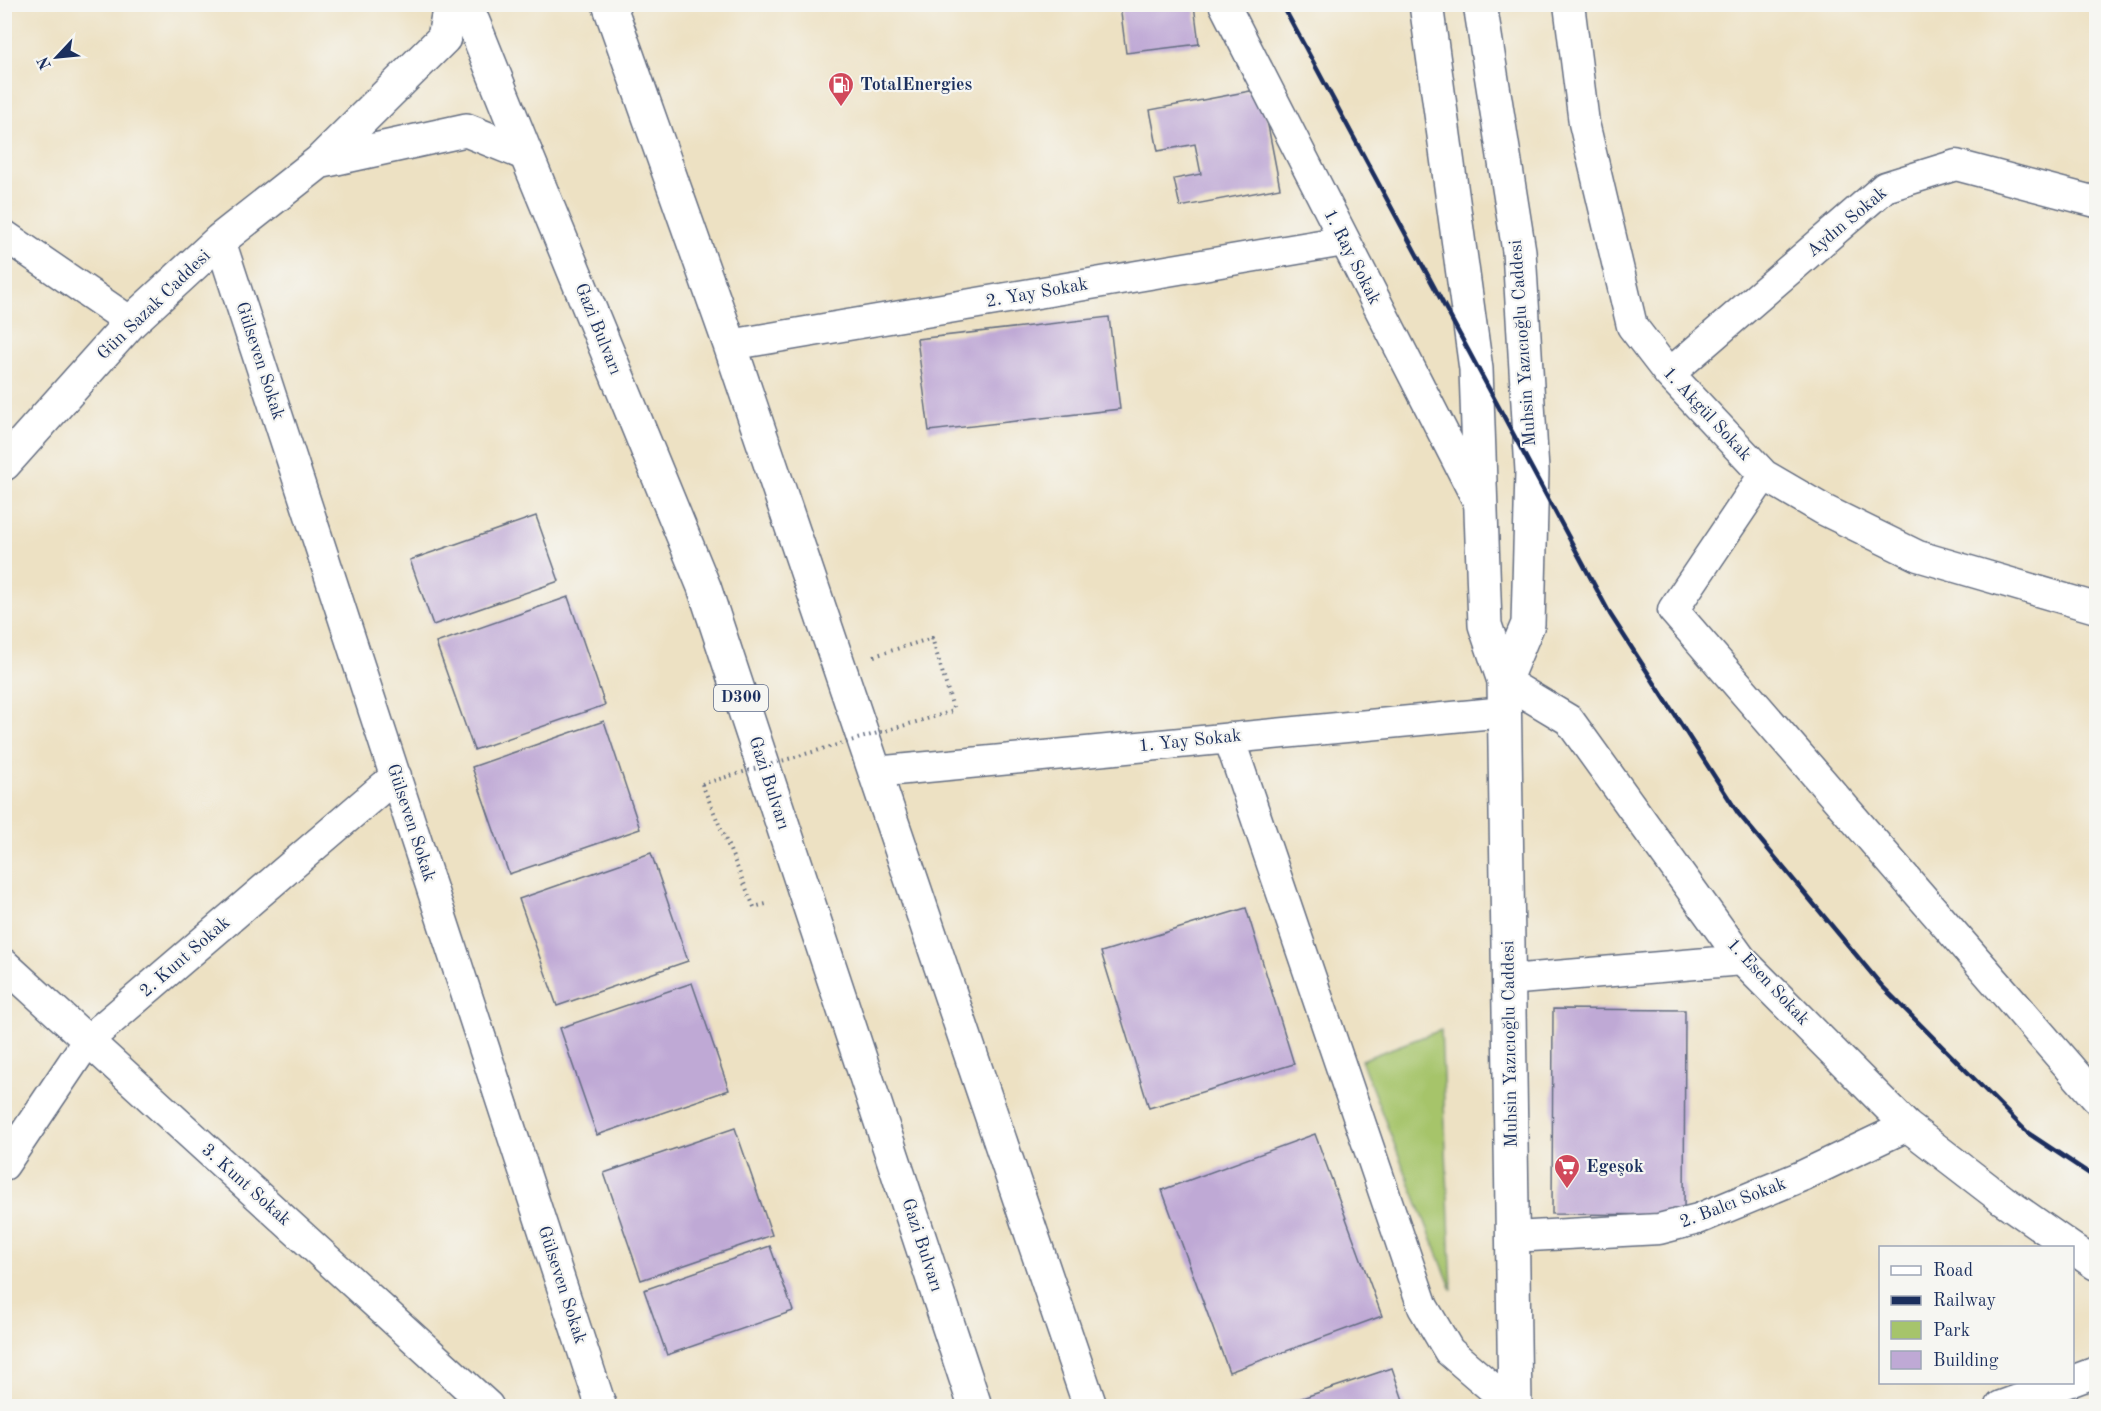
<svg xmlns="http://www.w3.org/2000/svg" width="2101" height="1411" viewBox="0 0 2101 1411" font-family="'Old Standard TT',serif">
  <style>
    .green { fill: #a6c46b; stroke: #607a64; stroke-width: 1.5 }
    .building { fill: #bfa9d5 }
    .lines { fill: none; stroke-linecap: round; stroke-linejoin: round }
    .minor-casing { stroke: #646d81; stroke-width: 33 }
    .tertiary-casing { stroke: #646d81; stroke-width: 36 }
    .trunk-casing { stroke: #646d81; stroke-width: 36 }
    .path { stroke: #646d81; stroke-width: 4; stroke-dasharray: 1.5 4.5; stroke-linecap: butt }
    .minor { stroke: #fff; stroke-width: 30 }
    .tertiary { stroke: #fff; stroke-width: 33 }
    .trunk { stroke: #fff; stroke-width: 33 }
    .rail { stroke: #1b2f5e; stroke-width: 4.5 }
    .path-bridge { stroke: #646d81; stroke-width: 4; stroke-dasharray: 1.5 4.5; stroke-linecap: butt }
    .labels { text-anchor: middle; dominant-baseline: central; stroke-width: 4.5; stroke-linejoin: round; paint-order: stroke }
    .shield { fill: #f6f6f2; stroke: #5d6b8a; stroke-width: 1.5 }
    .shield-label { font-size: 16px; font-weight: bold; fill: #1b2f5e }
    .poi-label { font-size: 18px; font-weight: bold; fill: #1b2f5e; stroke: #f6f6f2; text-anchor: start }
    .street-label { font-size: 18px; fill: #1b2f5e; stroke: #f6f6f2 }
  </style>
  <rect width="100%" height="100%" fill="#f6f6f2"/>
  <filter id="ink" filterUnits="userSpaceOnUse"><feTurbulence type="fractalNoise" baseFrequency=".0167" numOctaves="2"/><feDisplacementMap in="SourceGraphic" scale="12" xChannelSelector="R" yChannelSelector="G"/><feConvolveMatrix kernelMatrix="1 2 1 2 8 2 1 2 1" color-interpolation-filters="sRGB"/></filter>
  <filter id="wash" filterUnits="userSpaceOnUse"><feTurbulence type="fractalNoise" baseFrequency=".008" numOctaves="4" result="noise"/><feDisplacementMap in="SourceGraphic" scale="24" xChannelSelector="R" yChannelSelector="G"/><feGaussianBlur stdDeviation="1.35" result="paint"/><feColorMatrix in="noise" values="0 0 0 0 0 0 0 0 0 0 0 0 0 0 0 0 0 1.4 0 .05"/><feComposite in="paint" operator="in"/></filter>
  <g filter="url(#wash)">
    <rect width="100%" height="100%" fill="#ede1c3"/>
    <!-- green -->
    <path class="green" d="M 1441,1030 L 1452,1290 L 1361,1060 Z"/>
    <g id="blocks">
      <!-- building -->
      <path class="building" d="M 1120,5 L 1194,5 L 1199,44 L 1126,53 Z
        M 1261,89 L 1280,188 L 1180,207 L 1174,179 L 1201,174 L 1195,144 L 1158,151 L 1150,110 Z
        M 1109,317 L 1120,409 L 929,431 L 917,339 Z
        M 536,516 L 559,581 L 433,625 L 410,560 Z
        M 568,597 L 605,705 L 474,750 L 436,643 Z
        M 604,721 L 640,829 L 509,874 L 472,767 Z
        M 651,853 L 688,961 L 557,1006 L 519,899 Z
        M 1246,908 L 1294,1064 L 1149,1108 L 1101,952 Z
        M 692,983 L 729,1090 L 597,1135 L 560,1028 Z
        M 1553,1009 L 1685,1010 L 1684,1215 L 1552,1214 Z
        M 735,1128 L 772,1235 L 641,1280 L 604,1173 Z
        M 1315,1134 L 1382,1316 L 1229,1372 L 1162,1190 Z
        M 770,1246 L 793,1311 L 667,1355 L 644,1290 Z
        M 1392,1368 L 1405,1406 L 1278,1406 Z"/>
    </g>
  </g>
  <g filter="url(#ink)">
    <use href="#blocks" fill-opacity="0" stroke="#646d81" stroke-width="1.5"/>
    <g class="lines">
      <defs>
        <path id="minor" d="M 1224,4 L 1482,509
          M 1569,4 L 1584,123 L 1632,326 L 1669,374 L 1764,475 L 1824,510 L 1918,556 L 2096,608
          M 4,235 L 131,322
          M 220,240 L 601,1406
          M 730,345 L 1344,241
          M 1669,374 L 1885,187 L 1956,165 L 2096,202
          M 1764,475 L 1673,610 L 2096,1098
          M 1504,681 L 1569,720 L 1742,960 L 1907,1126 L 2003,1200 L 2072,1248
          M 1229,738 L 1423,1307 L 1449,1351 L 1513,1406
          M 875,772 L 1505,712
          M 4,964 L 488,1406
          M 1509,980 L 1742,960
          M 4,1165 L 88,1040 L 396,776
          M 1512,1237 L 1659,1229 L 1698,1219 L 1802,1176 L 1907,1126
          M 2072,1248 L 2096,1265
          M 2072,1381 L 2096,1372
          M 2001,1406 L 2068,1382"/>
        <path id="tertiary" d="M 1426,4 L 1476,369 L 1485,625 L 1504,681 L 1515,1406
          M 1480,4 L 1519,251 L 1532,471 L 1528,624 L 1504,681
          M 319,162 L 466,130 L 526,154
          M 4,464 L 131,322 L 220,240 L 319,162 L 444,38 L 450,4"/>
        <path id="trunk" d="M 465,4 L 473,22 L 526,154 L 704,587 L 975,1406
          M 609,4 L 730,345 L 1090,1406"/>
      </defs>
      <!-- minor casing -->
      <use href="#minor" class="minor-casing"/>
      <!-- tertiary casing -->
      <use href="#tertiary" class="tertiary-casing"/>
      <!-- trunk casing -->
      <use href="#trunk" class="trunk-casing"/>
      <!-- path -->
      <path class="path" d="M 874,656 L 932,638 L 954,711
        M 702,784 L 754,907 L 770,903"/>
      <!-- minor -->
      <use href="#minor" class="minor"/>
      <!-- tertiary -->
      <use href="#tertiary" class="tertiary"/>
      <!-- trunk -->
      <use href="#trunk" class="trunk"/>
      <!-- rail -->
      <path class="rail" d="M 1282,4 L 1610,614 L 1738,813 L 1882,986 L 2028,1133 L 2096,1178"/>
      <!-- path-bridge -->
      <path class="path-bridge" d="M 702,784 L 954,711"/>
    </g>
  </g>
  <!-- icons -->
  <defs>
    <symbol id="fuel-pin" viewBox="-11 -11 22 30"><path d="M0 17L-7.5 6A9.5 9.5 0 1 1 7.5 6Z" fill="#d1495b" stroke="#f6f6f2"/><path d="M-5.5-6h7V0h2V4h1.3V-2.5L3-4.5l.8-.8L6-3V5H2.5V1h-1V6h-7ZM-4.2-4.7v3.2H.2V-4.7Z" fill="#fff"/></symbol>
    <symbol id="supermarket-pin" viewBox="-11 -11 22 30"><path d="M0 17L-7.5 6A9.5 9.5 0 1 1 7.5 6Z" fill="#d1495b" stroke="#f6f6f2"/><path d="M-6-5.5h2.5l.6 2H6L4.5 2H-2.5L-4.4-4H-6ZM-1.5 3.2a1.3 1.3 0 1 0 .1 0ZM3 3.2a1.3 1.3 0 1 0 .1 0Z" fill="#fff"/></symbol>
  </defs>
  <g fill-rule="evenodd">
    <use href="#fuel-pin" x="826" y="70" width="30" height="40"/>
    <use href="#supermarket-pin" x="1552" y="1152" width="30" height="40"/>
  </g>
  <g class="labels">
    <!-- shield labels -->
    <rect class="shield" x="714" y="685" width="54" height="26" rx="4.5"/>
    <g class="shield-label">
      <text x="741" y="698">D300</text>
    </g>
    <!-- poi labels -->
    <g class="poi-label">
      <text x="860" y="85">TotalEnergies</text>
      <text x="1586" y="1167">Egeşok</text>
    </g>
    <!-- street labels -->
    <g class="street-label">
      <text transform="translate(1847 222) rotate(-40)">Aydın Sokak</text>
      <text transform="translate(1352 257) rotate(63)">1. Ray Sokak</text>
      <text transform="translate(1037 293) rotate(-10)">2. Yay Sokak</text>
      <text transform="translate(154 305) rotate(-44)">Gün Sazak Caddesi</text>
      <text transform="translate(598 329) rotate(68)">Gazi Bulvarı</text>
      <text transform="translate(1523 343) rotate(-94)">Muhsin Yazıcıoğlu Caddesi</text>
      <text transform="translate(260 361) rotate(72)">Gülseven Sokak</text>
      <text transform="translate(1707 414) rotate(47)">1. Akgül Sokak</text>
      <text transform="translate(1190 741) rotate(-6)">1. Yay Sokak</text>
      <text transform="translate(769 783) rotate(72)">Gazi Bulvarı</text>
      <text transform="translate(411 823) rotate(72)">Gülseven Sokak</text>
      <text transform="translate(185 957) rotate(-41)">2. Kunt Sokak</text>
      <text transform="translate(1768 982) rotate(47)">1. Esen Sokak</text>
      <text transform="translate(1510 1044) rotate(-91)">Muhsin Yazıcıoğlu Caddesi</text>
      <text transform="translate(246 1185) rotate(42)">3. Kunt Sokak</text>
      <text transform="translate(1733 1203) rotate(-21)">2. Balcı Sokak</text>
      <text transform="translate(922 1245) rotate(72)">Gazi Bulvarı</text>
      <text transform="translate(562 1285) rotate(72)">Gülseven Sokak</text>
    </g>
  </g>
  <!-- margin -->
  <rect width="2101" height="1411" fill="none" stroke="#f6f6f2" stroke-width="24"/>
  <!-- legend -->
  <rect x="1879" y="1246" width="195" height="138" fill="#f6f6f2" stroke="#9ea6b7" stroke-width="1.5"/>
  <rect x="1891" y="1266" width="30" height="9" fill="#ffffff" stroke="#9ea6b7" stroke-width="1.5"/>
  <text x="1933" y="1276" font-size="18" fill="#1b2f5e">Road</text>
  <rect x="1891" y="1296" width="30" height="9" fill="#1b2f5e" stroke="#9ea6b7" stroke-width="1.5"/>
  <text x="1933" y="1306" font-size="18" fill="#1b2f5e">Railway</text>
  <rect x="1891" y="1321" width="30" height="18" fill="#a6c46b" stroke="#9ea6b7" stroke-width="1.5"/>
  <text x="1933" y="1336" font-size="18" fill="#1b2f5e">Park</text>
  <rect x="1891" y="1351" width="30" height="18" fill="#bfa9d5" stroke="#9ea6b7" stroke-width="1.5"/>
  <text x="1933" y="1366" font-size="18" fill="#1b2f5e">Building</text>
  <!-- north arrow -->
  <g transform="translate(57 57) rotate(244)" stroke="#f6f6f2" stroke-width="4.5" paint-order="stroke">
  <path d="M0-4.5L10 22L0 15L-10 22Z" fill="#1b2f5e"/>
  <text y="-9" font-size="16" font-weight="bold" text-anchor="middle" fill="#1b2f5e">N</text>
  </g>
</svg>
